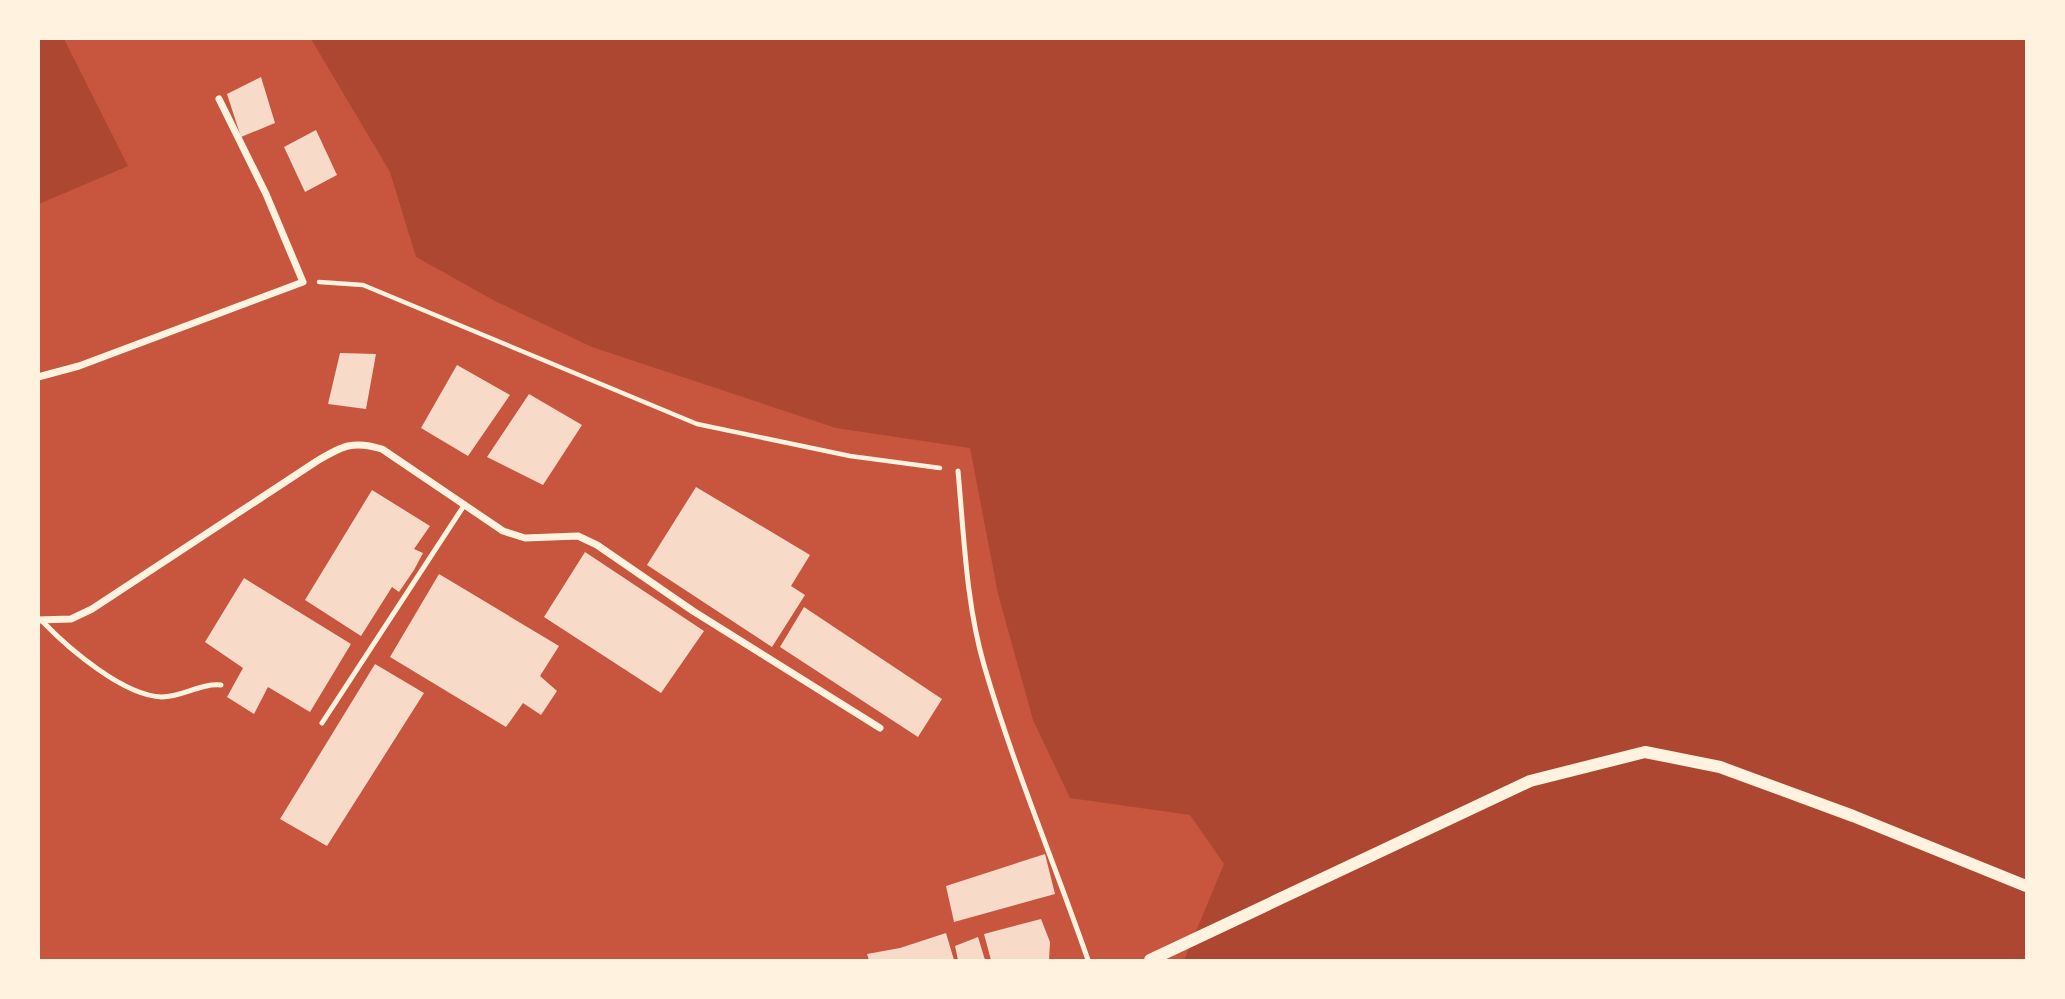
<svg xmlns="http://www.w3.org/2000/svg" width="2065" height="999" viewBox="0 0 2065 999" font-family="'DejaVu Sans',sans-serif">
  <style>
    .green { fill: #ae4732 }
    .building { fill: #f7dbc8 }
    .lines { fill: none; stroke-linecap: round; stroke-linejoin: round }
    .path { stroke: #fff3e0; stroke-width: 4.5 }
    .service { stroke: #fff3e0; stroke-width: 5 }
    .minor { stroke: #fff3e0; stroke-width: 7 }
    .tertiary { stroke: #fff3e0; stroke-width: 12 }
  </style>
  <rect width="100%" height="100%" fill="#c8553d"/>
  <!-- green -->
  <path class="green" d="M 39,38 L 64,39 L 128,166 L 39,204 Z
    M 311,39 L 2026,39 L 2026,960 L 1184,960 L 1224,864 L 1190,815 L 1070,798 L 1033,720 L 998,594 L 970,448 L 836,428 L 592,347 L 495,301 L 416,257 L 390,172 Z"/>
  <!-- building -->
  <path class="building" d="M 261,77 L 275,123 L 241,137 L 227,94 Z
    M 316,130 L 337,175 L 305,192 L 284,147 Z
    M 340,353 L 376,354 L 366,409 L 328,404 Z
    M 457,365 L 510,395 L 468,456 L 421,428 Z
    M 529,394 L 582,425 L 543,485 L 487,457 Z
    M 696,487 L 810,555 L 791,586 L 805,595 L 772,647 L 647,565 Z
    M 372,490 L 430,526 L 414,549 L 423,553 L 414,570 L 399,592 L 392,587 L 361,636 L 305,600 Z
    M 585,552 L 704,631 L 661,693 L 544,617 Z
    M 439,574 L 559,646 L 540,676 L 557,691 L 541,715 L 523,703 L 506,727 L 390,657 Z
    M 244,578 L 351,644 L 310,712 L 268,687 L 254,714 L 227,697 L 243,668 L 205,642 Z
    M 804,607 L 942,699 L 918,737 L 780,647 Z
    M 375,664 L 424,693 L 327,846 L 280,819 Z
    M 1045,854 L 1055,894 L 954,922 L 946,886 Z
    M 1041,919 L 1050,942 L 1049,960 L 991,960 L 984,934 Z
    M 946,933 L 954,960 L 869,960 L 867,954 L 900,948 Z
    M 978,937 L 985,960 L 958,960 L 955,946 Z"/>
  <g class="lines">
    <!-- path -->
    <path class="path" d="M 319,282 L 363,285 L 697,424 L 850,456 L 940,468"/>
    <!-- service -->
    <path class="service" d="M 958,471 C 964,535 966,603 984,665 C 1013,765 1054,862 1088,960
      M 43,622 C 69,649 124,696 162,697 C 182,697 201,683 221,685
      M 322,723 L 465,504"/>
    <!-- minor -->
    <path class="minor" d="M 38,377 L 79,366 L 303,282 L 266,194 L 219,99
      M 38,620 L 71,619 L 92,609 L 317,461 C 342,446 353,440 382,449 L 503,531 L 525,538 L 578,536 L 597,545 L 693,611 L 880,728"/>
    <!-- tertiary -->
    <path class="tertiary" d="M 1150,960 L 1530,781 L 1645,752 L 1720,767 L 1853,816 L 2026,886"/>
  </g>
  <!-- border -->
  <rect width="2065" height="999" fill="none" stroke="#fff3e0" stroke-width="80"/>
</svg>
